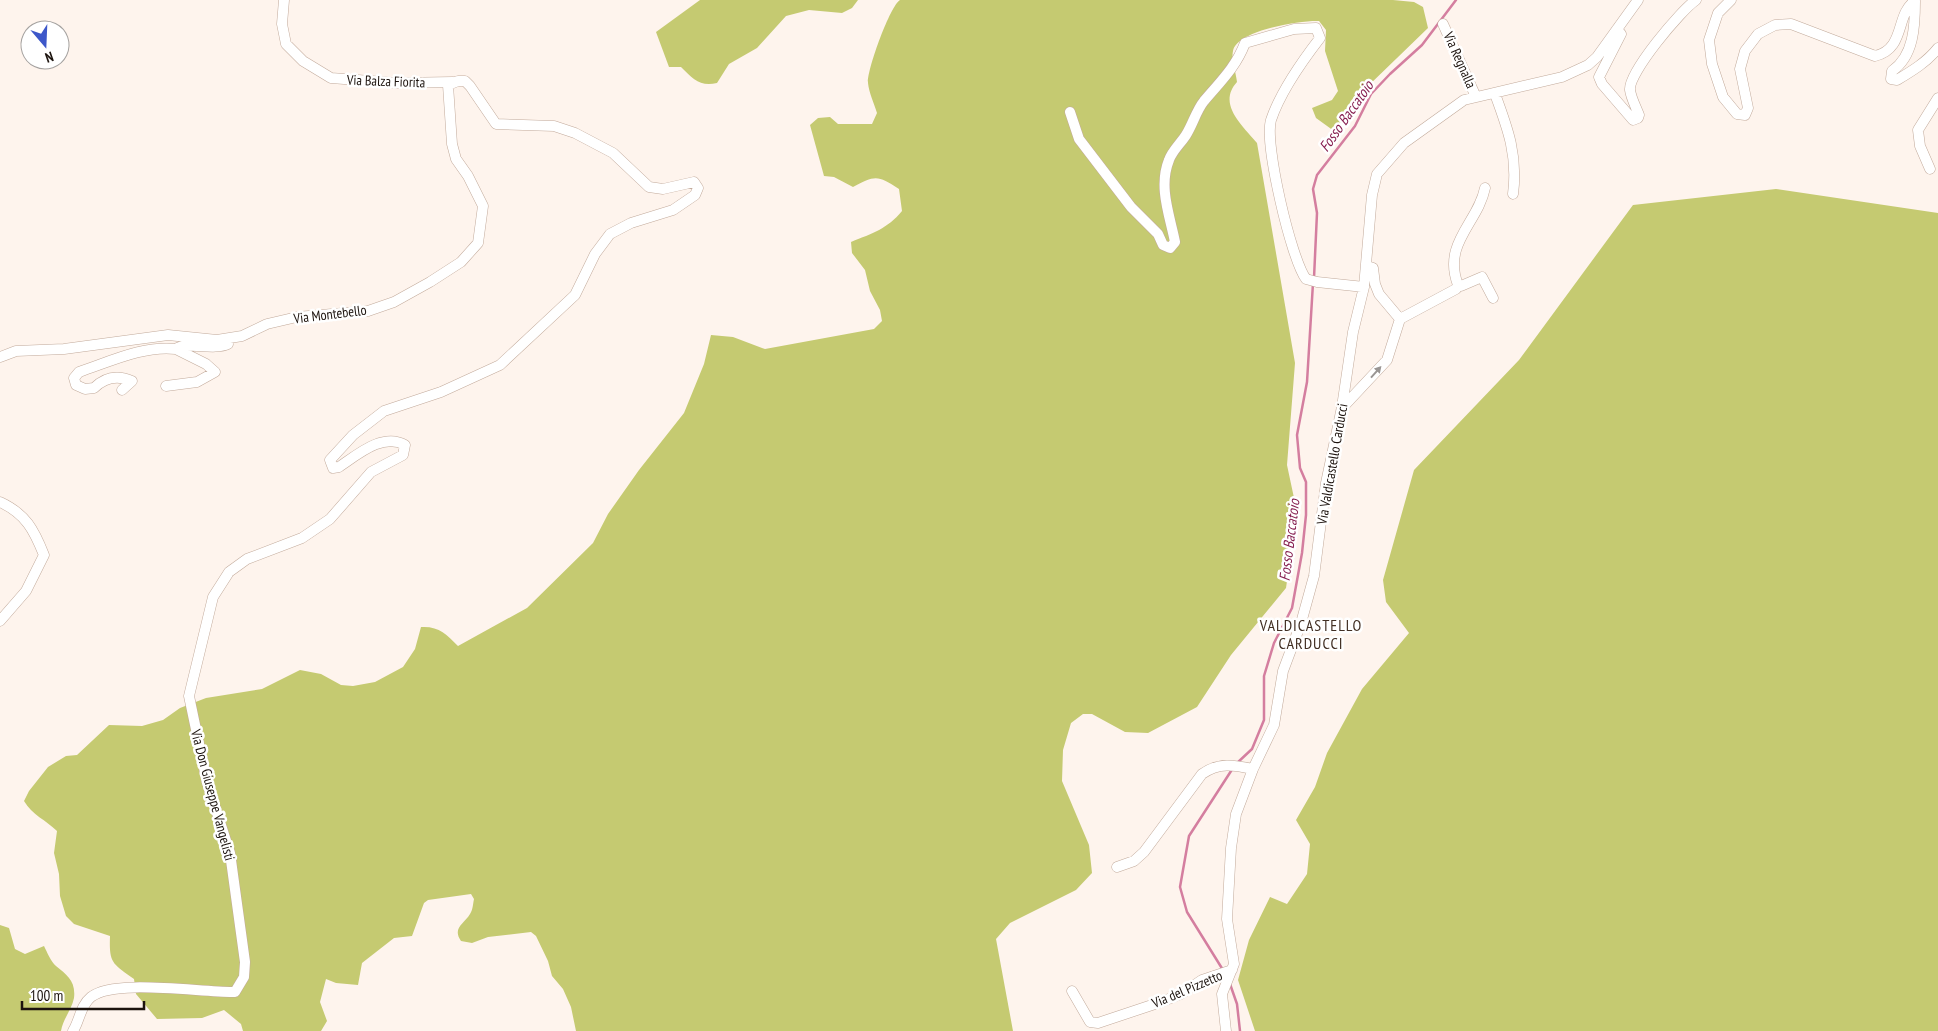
<svg xmlns="http://www.w3.org/2000/svg" width="1938" height="1031" viewBox="0 0 1938 1031" font-family="'PT Sans Narrow',sans-serif">
  <style>
    .forest { fill: #c5ca71 }
    .lines { fill: none; stroke-linecap: round; stroke-linejoin: round }
    .stream { stroke: #d47e9f; stroke-width: 2.5 }
    .minor-casing { stroke: #c2aa9b; stroke-width: 11 }
    .minor { stroke: #fff; stroke-width: 10 }
    .oneway { fill: #999593 }
    .labels { text-anchor: middle; dominant-baseline: central; stroke-width: 5; stroke-linejoin: round; paint-order: stroke }
    .street-label { font-size: 14px; fill: #1c130e; stroke: #fff }
    .water-label { font-size: 15px; font-style: italic; fill: #861f50; stroke: #fff }
    .quarter-label { font-size: 16px; letter-spacing: 1px; fill: #422f23; stroke: #fff }
  </style>
  <rect width="100%" height="100%" fill="#fef4ed"/>
  <!-- forest -->
  <path class="forest" d="M 700,0 L 858,0 L 852,8 L 842,13 L 809,10 L 786,16 L 757,48 L 729,64 L 717,83 C 700,87 693,79 681,67 L 669,67 L 656,32 Z
    M 900,0 L 1393,0 L 1414,2 L 1423,7 L 1428,28 L 1366,88 L 1356,107 L 1334,131 L 1316,118 L 1312,108 L 1332,100 L 1338,91 L 1325,51 L 1326,30 L 1319,21 C 1302,20 1237,30 1233,51 C 1231,59 1236,73 1237,82 C 1217,104 1242,125 1257,143 L 1295,363 L 1287,465 L 1297,512 L 1286,588 L 1231,655 L 1197,707 L 1148,733 L 1125,732 L 1092,714 L 1083,714 L 1071,723 L 1063,750 L 1062,781 L 1089,845 L 1092,873 L 1076,890 L 1010,923 L 996,939 L 1013,1031 L 576,1031 L 571,1007 L 563,989 L 552,976 L 548,961 L 536,936 L 531,932 L 488,937 L 472,943 L 461,941 C 452,928 464,924 470,914 C 473,910 473,903 474,899 L 471,894 L 428,900 L 424,903 L 412,936 L 394,938 L 362,963 L 358,985 L 336,983 L 326,979 L 320,1002 L 327,1021 L 321,1031 L 243,1031 L 241,1024 L 224,1010 L 202,1018 L 157,1019 L 136,994 L 134,979 C 112,963 109,963 110,936 L 74,924 L 66,916 L 60,896 L 59,874 L 54,853 L 57,831 C 46,820 32,815 24,801 L 29,791 L 48,767 L 66,756 L 77,755 L 109,725 L 142,726 L 163,720 L 180,708 L 206,698 L 262,689 L 300,670 L 321,674 L 341,685 L 353,686 L 375,682 L 403,667 L 415,649 L 421,627 C 439,626 446,634 458,646 L 527,608 L 593,543 L 608,514 L 639,470 L 684,413 L 704,364 L 711,335 L 733,337 L 765,349 L 874,329 L 882,321 L 880,310 L 870,291 L 865,270 L 852,253 L 851,242 C 873,233 887,229 902,211 L 899,189 C 878,175 875,175 853,187 L 834,177 L 824,176 L 810,125 L 818,118 L 830,117 L 838,124 L 872,124 L 877,113 C 874,103 869,93 868,83 C 867,70 890,6 900,0 Z
    M 1776,189 L 1938,213 L 1938,1031 L 1255,1031 L 1238,980 L 1249,940 L 1270,897 L 1287,904 L 1307,874 L 1310,844 L 1296,820 L 1315,787 L 1327,753 L 1362,689 L 1409,633 L 1386,602 L 1383,580 L 1414,470 L 1519,360 L 1633,205 Z
    M 0,925 L 9,928 L 15,949 L 25,954 L 44,946 C 47,952 51,962 56,966 C 67,975 76,981 74,998 C 72,1009 63,1019 61,1031 L 0,1031 Z"/>
  <g class="lines">
    <!-- stream -->
    <path class="stream" d="M 1314,278 L 1317,213 L 1313,189 L 1317,175 L 1355,126 L 1371,94 L 1390,74 L 1422,45 L 1456,0
      M 1236,764 L 1252,749 L 1264,720 L 1264,676 L 1274,643 L 1292,608 L 1302,553 L 1306,515 L 1306,482 L 1300,468 L 1297,435 L 1307,382 L 1313,283
      M 1223,970 L 1187,912 L 1180,887 L 1189,836 L 1233,768
      M 1230,984 L 1237,1004 L 1240,1031"/>
    <defs>
      <path id="minor" d="M 284,0 L 282,24 L 286,44 L 303,61 L 331,78 L 397,83 L 453,82
        M 1731,0 L 1718,13 L 1709,40 L 1712,64 L 1723,97 L 1737,114 L 1745,115 L 1748,108 L 1740,69 L 1745,51 L 1758,34 L 1775,25 L 1791,24 L 1875,56 C 1906,49 1895,14 1915,1 C 1915,26 1914,56 1892,71 L 1891,79 L 1897,80 C 1912,71 1927,62 1938,48
        M 1443,24 L 1476,97
        M 1617,29 L 1621,34 L 1599,77 L 1602,84 L 1633,120 L 1638,118 L 1639,115 C 1636,107 1631,98 1630,90 C 1628,73 1681,10 1696,0
        M 1495,94 C 1508,129 1518,156 1513,194
        M 1070,112 L 1079,139 L 1131,207 L 1158,234 L 1163,245 L 1170,248 L 1175,242 C 1170,216 1158,187 1169,160 C 1172,151 1181,143 1186,135 C 1193,124 1196,111 1204,101 C 1220,82 1236,67 1245,43 L 1294,29 L 1316,28 L 1320,38 C 1303,60 1280,93 1271,120 C 1264,143 1291,259 1306,279 L 1317,282 L 1364,287
        M 1930,169 L 1920,146 L 1918,130 L 1938,98
        M 1367,266 L 1373,268 L 1375,284 L 1379,294 L 1400,319
        M 1458,285 L 1461,286 L 1482,277 L 1493,298
        M 0,357 L 16,351 L 64,349 L 168,335 L 217,340 L 242,336 L 267,324 L 297,317 L 368,311 L 394,302 L 430,282 L 461,262 L 478,243 L 483,206 L 468,176 L 456,159 L 452,144 L 448,85 L 458,81 L 465,81 L 470,86 L 496,124 L 554,126 L 575,133 L 613,153 L 649,187 L 663,189 L 694,182 L 698,188 L 695,195 L 673,210 L 631,223 L 610,234 L 595,254 L 575,295 L 500,365 L 441,392 L 384,411 L 353,435 L 330,460 L 333,468 L 339,467 C 357,455 383,432 405,445 L 403,455 L 371,472 L 330,519 L 302,538 L 247,559 L 229,572 L 213,597 L 189,696 L 207,782 L 230,853 L 245,962 L 244,977 L 235,992 C 203,993 114,978 91,997 C 80,1006 80,1020 73,1031
        M 166,386 L 197,382 L 215,372 L 206,364 L 176,349
        M 122,390 L 132,381 C 118,375 105,377 94,388 L 85,389 L 76,385 L 74,378 L 79,372 C 109,362 144,345 176,349 C 187,341 213,351 228,344
        M 1343,407 L 1387,360 L 1400,319 L 1456,289 L 1458,285 C 1442,243 1478,223 1485,188
        M 0,502 C 26,514 34,530 44,555 L 26,591 L 0,621
        M 1117,867 L 1134,861 L 1144,852 L 1202,774 C 1219,762 1234,765 1253,769
        M 1072,991 L 1090,1022 L 1098,1023 L 1161,1002 L 1181,994 L 1202,980 L 1232,970
        M 1226,1031 L 1222,994 L 1234,964 L 1227,919 L 1231,848 L 1236,814 L 1253,769 L 1274,725 L 1283,671 L 1301,623 L 1314,576 L 1326,483 L 1342,407 L 1353,332 L 1364,287 L 1372,195 L 1377,174 L 1404,143 L 1464,100 L 1562,77 L 1588,65 L 1597,57 L 1638,0"/>
    </defs>
    <!-- minor casing -->
    <use href="#minor" class="minor-casing"/>
    <!-- minor -->
    <use href="#minor" class="minor"/>
  </g>
  <!-- one-way arrows -->
  <defs><path id="oneway-solid" d="M-6-.8H1V-3.2L6.5 0L1 3.2V.8H-6Z" transform="scale(1.25)"/></defs>
  <use class="oneway" href="#oneway-solid" transform="translate(1376 372) rotate(-48)"/>
  <g class="labels">
    <!-- street labels -->
    <g class="street-label">
      <text transform="translate(1460 60) rotate(66)">Via Regnalla</text>
      <text transform="translate(386 81) rotate(2)">Via Balza Fiorita</text>
      <text transform="translate(330 314) rotate(-7)">Via Montebello</text>
      <text transform="translate(1332 464) rotate(-80)">Via Valdicastello Carducci</text>
      <text transform="translate(213 795) rotate(75)">Via Don Giuseppe Vangelisti</text>
      <text transform="translate(1187 989) rotate(-23)">Via del Pizzetto</text>
    </g>
    <!-- water labels -->
    <g class="water-label">
      <text transform="translate(1346 116) rotate(-55)">Fosso Baccatoio</text>
      <text transform="translate(1289 540) rotate(-83)">Fosso Baccatoio</text>
    </g>
    <!-- quarter labels -->
    <g class="quarter-label">
      <text x="1311" y="625">VALDICASTELLO<tspan x="1311" dy="18">CARDUCCI</tspan></text>
    </g>
  </g>
  <!-- north arrow -->
  <g transform="translate(45 45) rotate(161)"><circle r="24" fill="#ffffff" stroke="#a4a19f"/>
  <path d="M0-4L9 19L0 12L-9 19Z" fill="#3d57c9"/>
  <text y="-8" font-size="14" font-weight="bold" text-anchor="middle" fill="#1c130e">N</text>
  </g>
  <!-- scale -->
  <path d="M22 1001v8h122v-8" fill="none" stroke="#1c130e" stroke-width="2.5"/>
  <text x="30" y="1001" font-size="15" fill="#1c130e" stroke="#ffffff" stroke-width="4" paint-order="stroke">100 m</text>
</svg>
